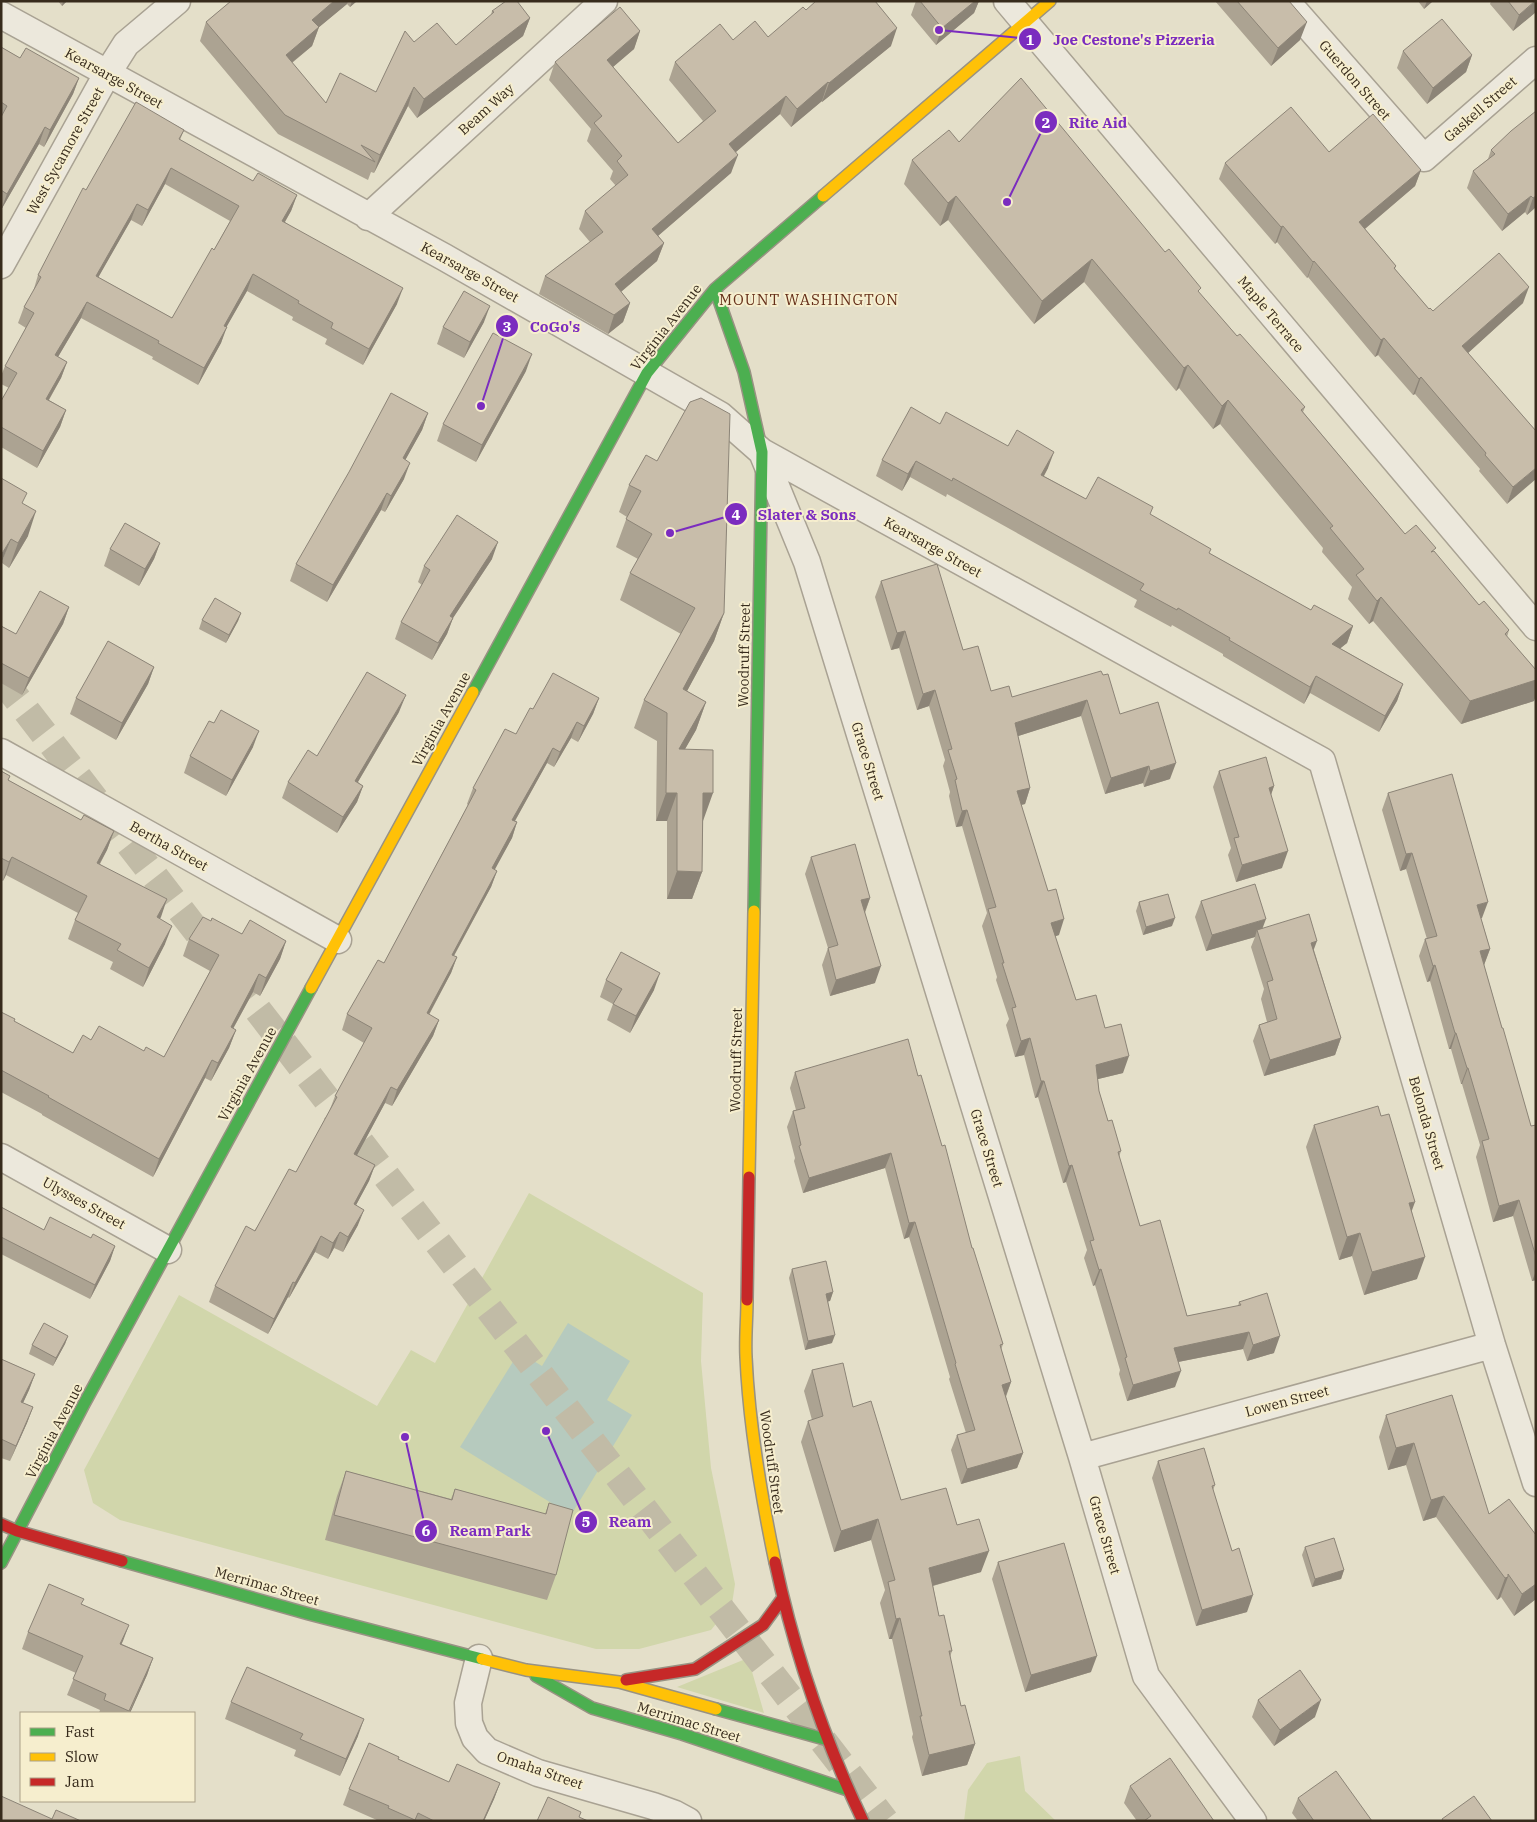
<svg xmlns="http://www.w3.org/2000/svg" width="1537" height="1822" viewBox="0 0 1537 1822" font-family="'IBM Plex Serif',serif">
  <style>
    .green { fill: #d1d6ab }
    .water { fill: #b6cabe }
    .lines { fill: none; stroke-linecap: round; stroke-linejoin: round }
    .secondary-tunnel { stroke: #c1bba6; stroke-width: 28; stroke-dasharray: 28 14; stroke-linecap: butt }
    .street-casing { stroke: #a9a293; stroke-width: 29 }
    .fast-casing { stroke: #989283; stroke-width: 14 }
    .slow-casing { stroke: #989283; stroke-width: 14 }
    .jam-casing { stroke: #989283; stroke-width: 14 }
    .street { stroke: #ece8dc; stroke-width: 26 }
    .fast { stroke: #4caf50; stroke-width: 11 }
    .slow { stroke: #ffc107; stroke-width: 11 }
    .jam { stroke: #c62828; stroke-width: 11 }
    .wall { fill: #aca392; fill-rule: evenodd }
    .shaded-wall { fill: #8c8477 }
    .building { fill: #c8bdaa; stroke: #8c8477; fill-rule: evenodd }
    .labels { text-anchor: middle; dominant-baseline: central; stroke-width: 4; stroke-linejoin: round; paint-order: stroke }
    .street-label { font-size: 14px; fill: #372b1c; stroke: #f6eece }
    .neighbourhood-label { font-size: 15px; letter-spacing: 1px; fill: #652f19; stroke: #f6eece }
    .leader { fill: none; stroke: #7b2cbf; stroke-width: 2 }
    .callout-dot { fill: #7b2cbf; stroke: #f6eece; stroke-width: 2 }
    .mark-label { font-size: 15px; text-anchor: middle; font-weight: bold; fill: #fff }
    .callout-label { font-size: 15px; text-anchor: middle; font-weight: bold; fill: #7b2cbf; stroke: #f6eece; stroke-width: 4; stroke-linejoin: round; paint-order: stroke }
  </style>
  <rect width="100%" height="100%" fill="#e4dfc9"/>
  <!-- green -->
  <path class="green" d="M 529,1193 L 703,1293 L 701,1361 L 711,1468 L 735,1584 L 732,1604 L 711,1630 L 639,1649 L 596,1649 L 120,1520 L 93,1503 L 84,1470 L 179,1295 L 377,1406 L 411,1350 L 435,1363 Z
    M 748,1658 L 764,1713 L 677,1687 Z
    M 1020,1756 L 1025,1791 L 1056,1821 L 964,1821 L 968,1790 L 987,1763 Z"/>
  <!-- water -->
  <path class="water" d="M 568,1323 L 630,1361 L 607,1400 L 632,1415 L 571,1515 L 460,1447 L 519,1352 L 542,1366 Z"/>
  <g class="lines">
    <!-- secondary-tunnel -->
    <path class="secondary-tunnel" d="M 1,678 L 885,1821"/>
    <defs>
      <path id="street" d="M 1007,1 L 1536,627
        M 1286,1 L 1424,158 L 1536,60
        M 1,15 L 444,257 L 720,415 L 762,452 L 1322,761 L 1492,1345 L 1536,1483
        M 368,217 L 604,1
        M 1,265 L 107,74 L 126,44 L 177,1
        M 762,452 L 807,562 L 1082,1457 L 1146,1676 L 1253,1821
        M 1,752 L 338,940
        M 1,1157 L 168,1250
        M 1082,1457 L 1492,1345
        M 479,1658 L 468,1703 L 469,1723 L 475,1738 L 487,1751 L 538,1773 L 653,1806 L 675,1814 L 688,1821"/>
      <path id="fast" d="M 715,289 L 744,372 L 762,452 L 754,911
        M 473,692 L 647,373 L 715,289 L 823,196
        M 122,1561 L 309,1614 L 482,1659
        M 1,1563 L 84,1404 L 311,988
        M 536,1676 L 592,1708 L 682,1734 L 848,1790
        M 716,1709 L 828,1740"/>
      <path id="slow" d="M 823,196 L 1050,1
        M 311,988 L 473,692
        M 749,1177 L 754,911
        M 747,1300 C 747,1319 745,1338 746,1357 C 749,1426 761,1495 775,1562
        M 482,1659 L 526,1670 L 619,1682 L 716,1709"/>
      <path id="jam" d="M 747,1300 L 749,1177
        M 1,1524 L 17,1531 L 122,1561
        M 775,1562 C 794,1651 824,1739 863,1821
        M 626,1680 L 695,1669 L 763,1625 L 782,1599"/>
    </defs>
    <!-- street casing -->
    <use href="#street" class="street-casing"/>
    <!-- fast casing -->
    <use href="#fast" class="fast-casing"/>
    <!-- slow casing -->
    <use href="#slow" class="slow-casing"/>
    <!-- jam casing -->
    <use href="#jam" class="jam-casing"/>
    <!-- street -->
    <use href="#street" class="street"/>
    <!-- fast -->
    <use href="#fast" class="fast"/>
    <!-- slow -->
    <use href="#slow" class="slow"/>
    <!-- jam -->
    <use href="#jam" class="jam"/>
  </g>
  <!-- wall -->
  <path class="wall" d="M 58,1 L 67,1 L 62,6 Z
    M 231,1 L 357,1 L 350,7 L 347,4 L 319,27 L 312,46 L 292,63 L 326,103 L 376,92 L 414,42 L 456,45 L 491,15 L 492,11 L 530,18 L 523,36 L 417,118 L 408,106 L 374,173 L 371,172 L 368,180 L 278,134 L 200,41 L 206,22 Z
    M 916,1 L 979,1 L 974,13 L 936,45 L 911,15 Z
    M 1215,1 L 1289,1 L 1300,40 L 1271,66 Z
    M 1418,1 L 1433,1 L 1424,9 Z
    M 1491,1 L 1536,1 L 1536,12 L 1513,31 L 1490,4 Z
    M 806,10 L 891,46 L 822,102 L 822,101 L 791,127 L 780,114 L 736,152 L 731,173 L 658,236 L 664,243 L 657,261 L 621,292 L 630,303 L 623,322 L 608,334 L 539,294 L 545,276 L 590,242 L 579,229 L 585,211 L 616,186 L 610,179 L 613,171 L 587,141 L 591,129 L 549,80 L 555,62 L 640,31 L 634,49 L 613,67 L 678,143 L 703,121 L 669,80 L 675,62 L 733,40 L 768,37 Z
    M 1,47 L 20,58 L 79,78 L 73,94 L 44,147 L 39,144 L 1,210 Z
    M 1403,51 L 1472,55 L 1466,72 L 1427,104 L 1397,68 Z
    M 1536,111 L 1536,207 L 1527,215 L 1525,212 L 1502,231 L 1467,188 L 1473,171 L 1488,159 L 1491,150 Z
    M 184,130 L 180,140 L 253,181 L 297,195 L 291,211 L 285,222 L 397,304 L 363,365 L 325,344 L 327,339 L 292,320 L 293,317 L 247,291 L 226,327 L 221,343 L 198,385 L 152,359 L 153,357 L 81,318 L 58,357 L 67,362 L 61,378 L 49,400 L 66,410 L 60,427 L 37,468 L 1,447 L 1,401 L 9,388 L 1,384 L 1,376 L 5,366 L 26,328 L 18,323 L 24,307 L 33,292 L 38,275 L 86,190 ZM 165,184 L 230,221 L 214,250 L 172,318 L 98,277 L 131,220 L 142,226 Z
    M 959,142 L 1199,293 L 1237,336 L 1305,407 L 1303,412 L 1405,534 L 1434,552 L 1479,605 L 1509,630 L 1507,637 L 1536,670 L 1536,695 L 1534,701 L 1461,724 L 1373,621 L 1369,624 L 1348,599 L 1352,587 L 1322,552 L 1323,548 L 1220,424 L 1213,429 L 1179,388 L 1176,391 L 1084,282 L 1034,324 L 948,220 L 940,226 L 904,184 L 912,160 Z
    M 1329,152 L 1421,170 L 1415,186 L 1365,229 L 1396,266 L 1395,269 L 1429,309 L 1433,311 L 1523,303 L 1468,353 L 1536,431 L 1507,504 L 1479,471 L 1480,469 L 1415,394 L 1413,395 L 1378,355 L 1375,357 L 1308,277 L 1307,278 L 1277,242 L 1275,244 L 1219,179 L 1225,163 Z
    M 484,322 L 464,358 L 437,344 L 443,327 Z
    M 526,371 L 476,462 L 437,441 L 443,424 Z
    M 428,413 L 422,430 L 405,460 L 404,479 L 385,512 L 381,510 L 327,602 L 290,581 L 296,564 Z
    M 940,424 L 1048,468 L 1044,476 L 1086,499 L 1151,515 L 1209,553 L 1311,610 L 1353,626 L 1347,643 L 1340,648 L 1403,684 L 1397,701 L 1379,732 L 1310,693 L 1304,704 L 1223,656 L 1223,654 L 1172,625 L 1171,627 L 1134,607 L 1137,600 L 947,494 L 946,497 L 910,477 L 902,491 L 876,476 L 882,460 Z
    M 646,455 L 724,613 L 714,641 L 687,691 L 706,702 L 696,730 L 685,749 L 703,821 L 702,872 L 692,899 L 667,899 L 667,821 L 656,821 L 657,741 L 634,728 L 644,700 L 681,634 L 620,600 L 630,573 L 638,559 L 616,547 L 627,517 L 619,512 L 629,485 Z
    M 23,504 L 28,536 L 9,568 L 2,563 L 1,564 Z
    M 160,543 L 154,559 L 139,586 L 104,566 L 110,549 Z
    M 492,559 L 453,618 L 447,634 L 432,660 L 395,639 L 401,622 L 422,585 L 418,582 L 424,566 Z
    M 881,581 L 963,650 L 991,691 L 1012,697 L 1103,675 L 1120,714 L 1170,779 L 1144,787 L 1143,783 L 1105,794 L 1081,716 L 1018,736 L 1030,788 L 1025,804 L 1021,805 L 1059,935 L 1055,936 L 1076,1000 L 1105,1028 L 1123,1073 L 1098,1079 L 1099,1091 L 1108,1121 L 1121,1151 L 1119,1157 L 1140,1226 L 1187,1316 L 1238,1306 L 1239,1302 L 1274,1353 L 1247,1361 L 1243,1349 L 1178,1362 L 1175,1387 L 1127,1401 L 1119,1374 L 1120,1370 L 1095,1285 L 1093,1286 L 1084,1258 L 1087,1250 L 1066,1182 L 1063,1183 L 1038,1097 L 1035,1098 L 1024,1055 L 1015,1057 L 1006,1025 L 1009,1019 L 996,980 L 997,977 L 982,926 L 987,913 L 962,826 L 956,827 L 949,796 L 950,792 L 943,766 L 945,760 L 929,706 L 917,710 L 899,648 L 891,650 L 875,597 Z
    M 69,607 L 63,624 L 22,695 L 1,683 L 1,626 L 16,634 Z
    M 241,613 L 238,621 L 226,643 L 199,629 L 202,620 Z
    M 154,667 L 148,684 L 116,740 L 70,714 L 76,698 Z
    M 599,698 L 593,714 L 578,742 L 571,738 L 554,767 L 547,763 L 515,821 L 517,822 L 512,838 L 494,869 L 497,871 L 491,887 L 454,956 L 457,957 L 451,973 L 429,1015 L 439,1020 L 433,1036 L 392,1106 L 385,1103 L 357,1155 L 375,1165 L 369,1181 L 356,1205 L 358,1225 L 343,1252 L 334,1248 L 328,1259 L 315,1252 L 289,1298 L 288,1297 L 268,1334 L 209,1302 L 215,1286 L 296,1172 L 329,1112 L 335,1096 L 364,1043 L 342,1030 L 347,1014 L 384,963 L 468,805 L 467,804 L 473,788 L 516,734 L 533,709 Z
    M 399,712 L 358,782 L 363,786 L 357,802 L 337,833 L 282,798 L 288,782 L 317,756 Z
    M 214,723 L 253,747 L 226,796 L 184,773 L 190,756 Z
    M 1,771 L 10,776 L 8,780 L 81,820 L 114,831 L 107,850 L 100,864 L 160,919 L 165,944 L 143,987 L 110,969 L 113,962 L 68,939 L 75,920 L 78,913 L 6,875 L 3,881 L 1,880 Z
    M 1219,771 L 1274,786 L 1271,795 L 1282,868 L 1236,882 L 1228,855 L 1231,848 L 1213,787 Z
    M 1388,793 L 1482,918 L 1481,918 L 1490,949 L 1484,965 L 1502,1028 L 1531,1126 L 1536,1125 L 1536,1280 L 1532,1281 L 1513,1216 L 1493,1222 L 1476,1157 L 1480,1145 L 1462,1084 L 1461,1084 L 1451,1049 L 1449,1049 L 1430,981 L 1427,982 L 1419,956 L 1425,939 L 1427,939 L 1406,869 L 1400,871 L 1382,810 Z
    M 811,857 L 870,898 L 865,913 L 875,983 L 830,996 L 822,965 L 828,948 L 805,874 Z
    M 1201,901 L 1262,928 L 1314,950 L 1341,1038 L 1335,1055 L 1264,1076 L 1253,1041 L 1259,1025 L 1267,1022 L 1261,999 L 1264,989 L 1251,947 L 1255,937 L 1206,951 L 1195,917 Z
    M 1139,902 L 1172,926 L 1143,935 L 1136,911 Z
    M 211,921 L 242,934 L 286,941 L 280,959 L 260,996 L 253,992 L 233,1029 L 236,1030 L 229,1048 L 211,1081 L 205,1078 L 153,1177 L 42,1115 L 42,1114 L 1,1092 L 1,1012 L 15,1022 L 73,1053 L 91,1040 L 144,1051 L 164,1057 L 210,971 L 183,956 L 189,939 Z
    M 606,980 L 654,990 L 630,1033 L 607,1020 L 613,1004 L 600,997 Z
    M 795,1072 L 918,1076 L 972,1248 L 1003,1344 L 1001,1350 L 1011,1382 L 1006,1397 L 1023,1453 L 1017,1468 L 961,1484 L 951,1450 L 957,1435 L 966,1433 L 949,1379 L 950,1377 L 909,1237 L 904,1239 L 885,1168 L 803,1193 L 794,1161 L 795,1158 L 787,1127 L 793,1111 L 796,1110 L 790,1088 Z
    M 1381,1116 L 1412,1211 L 1417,1279 L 1364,1295 L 1352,1256 L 1339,1260 L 1306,1147 L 1314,1125 Z
    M 1,1207 L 44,1230 L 91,1238 L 115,1246 L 110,1261 L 90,1299 L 1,1254 Z
    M 792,1269 L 833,1292 L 830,1301 L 828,1301 L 832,1343 L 805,1350 L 789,1278 Z
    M 68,1336 L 65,1344 L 53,1366 L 29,1354 L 32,1345 Z
    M 1,1359 L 35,1374 L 29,1390 L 23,1403 L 33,1407 L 27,1423 L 10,1461 L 1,1458 Z
    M 812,1370 L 853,1407 L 901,1500 L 957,1525 L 981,1572 L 933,1586 L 939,1616 L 952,1651 L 950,1657 L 961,1706 L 975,1744 L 967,1765 L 922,1776 L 912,1737 L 913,1734 L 892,1639 L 889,1639 L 880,1603 L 885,1590 L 871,1540 L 834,1552 L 801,1442 L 808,1421 L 812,1420 L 804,1391 Z
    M 1386,1415 L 1489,1514 L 1536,1535 L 1536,1599 L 1514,1616 L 1501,1597 L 1497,1600 L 1436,1517 L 1423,1521 L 1406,1465 L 1388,1470 L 1379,1437 Z
    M 1158,1461 L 1215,1485 L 1213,1490 L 1232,1551 L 1247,1612 L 1196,1626 L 1152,1478 Z
    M 346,1471 L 451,1499 L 455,1489 L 545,1514 L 549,1503 L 556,1575 L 547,1600 L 325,1540 L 337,1496 Z
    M 1305,1547 L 1344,1570 L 1341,1579 L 1312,1587 L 1302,1555 Z
    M 998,1562 L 1091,1672 L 1025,1692 L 992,1579 Z
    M 82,1604 L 122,1644 L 153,1658 L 147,1675 L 130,1713 L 99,1713 L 100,1710 L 67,1695 L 76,1673 L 22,1649 L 28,1632 Z
    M 1258,1700 L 1315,1717 L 1274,1746 L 1252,1717 Z
    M 231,1702 L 358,1736 L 340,1776 L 294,1756 L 296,1750 L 225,1719 Z
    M 398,1759 L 449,1782 L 500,1783 L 494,1799 L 484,1821 L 379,1821 L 343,1805 L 349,1789 Z
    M 1130,1786 L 1214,1821 L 1137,1821 L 1124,1803 Z
    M 1298,1798 L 1372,1821 L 1298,1821 L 1292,1813 Z"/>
  <!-- shaded-wall -->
  <path class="shaded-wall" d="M 63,1 L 67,1 L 62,6 Z
    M 334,1 L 348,1 L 347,4 L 306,38 L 312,20 Z
    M 352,1 L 357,1 L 350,7 Z
    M 975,1 L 979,1 L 974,13 L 936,45 L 942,28 Z
    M 1427,1 L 1433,1 L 1424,9 Z
    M 1536,1 L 1536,12 L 1513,31 L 1519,15 Z
    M 530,18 L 523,36 L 417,118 L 424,99 Z
    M 1307,22 L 1300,40 L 1271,66 L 1278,48 Z
    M 319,27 L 312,46 L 279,73 L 286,55 Z
    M 897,28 L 891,46 L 822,102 L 829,83 Z
    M 640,31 L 634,49 L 600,78 L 607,60 Z
    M 1472,55 L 1466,72 L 1427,104 L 1433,88 Z
    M 79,78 L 73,94 L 44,147 L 50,130 Z
    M 828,82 L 822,101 L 791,127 L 797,109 Z
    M 414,87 L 408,106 L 374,173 L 380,155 Z
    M 786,96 L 780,114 L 723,163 L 729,144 Z
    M 45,127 L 39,144 L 1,210 L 7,194 Z
    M 738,155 L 731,173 L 645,247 L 652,229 Z
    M 171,168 L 165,184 L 142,226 L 148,210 Z
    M 1421,170 L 1415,186 L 1354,238 L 1359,222 Z
    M 297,195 L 291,211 L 276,237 L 282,221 Z
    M 956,196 L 948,220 L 940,226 L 948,203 Z
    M 1531,196 L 1525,212 L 1502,231 L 1508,214 Z
    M 1536,196 L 1536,207 L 1527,215 L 1533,198 Z
    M 137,204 L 131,220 L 90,292 L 96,276 Z
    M 1283,226 L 1277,242 L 1275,244 L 1281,227 Z
    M 664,243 L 657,261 L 609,302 L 615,284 Z
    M 1092,259 L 1084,282 L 1034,324 L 1042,301 Z
    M 1314,261 L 1308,277 L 1307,278 L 1313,262 Z
    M 253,274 L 247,291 L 218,342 L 224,326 Z
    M 1529,287 L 1523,303 L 1457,363 L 1462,346 Z
    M 403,288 L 397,304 L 363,365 L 369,349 Z
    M 87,302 L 81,318 L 49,372 L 55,355 Z
    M 630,303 L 623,322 L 608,334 L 614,315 Z
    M 490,306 L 484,322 L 464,358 L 470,342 Z
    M 227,327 L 221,343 L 198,385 L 204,368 Z
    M 1384,338 L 1378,355 L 1375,357 L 1381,340 Z
    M 532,354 L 526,371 L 476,462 L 482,445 Z
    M 67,362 L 61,378 L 40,415 L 46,399 Z
    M 1188,365 L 1179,388 L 1176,391 L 1184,368 Z
    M 1421,377 L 1415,394 L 1413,395 L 1419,379 Z
    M 1228,400 L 1220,424 L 1213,429 L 1222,406 Z
    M 66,410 L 60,427 L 37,468 L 43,451 Z
    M 428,413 L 422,430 L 397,475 L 403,458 Z
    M 1054,452 L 1048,468 L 1035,492 L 1041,475 Z
    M 916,461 L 910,477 L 902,491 L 908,474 Z
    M 410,463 L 404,479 L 385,512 L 391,496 Z
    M 1536,468 L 1536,479 L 1507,504 L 1513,487 Z
    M 387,493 L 381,510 L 327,602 L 333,585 Z
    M 36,511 L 28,536 L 9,568 L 18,543 Z
    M 11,539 L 1,564 L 1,555 Z
    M 498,542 L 492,559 L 453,618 L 447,634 L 432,660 L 450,616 Z
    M 160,543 L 154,559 L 139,586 L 145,569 Z
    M 1381,597 L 1373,621 L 1369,624 L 1377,601 Z
    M 69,607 L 63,624 L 22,695 L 29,678 Z
    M 241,613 L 238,621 L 226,643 L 229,635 Z
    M 724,613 L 714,641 L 673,717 L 683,689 Z
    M 1353,626 L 1347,643 L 1326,660 L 1332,644 Z
    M 905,631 L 899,648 L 891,650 L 897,633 Z
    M 154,667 L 148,684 L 116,740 L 122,723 Z
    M 1316,676 L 1310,693 L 1304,704 L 1310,687 Z
    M 1536,680 L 1536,695 L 1534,701 L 1461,724 L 1470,701 Z
    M 1403,684 L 1397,701 L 1379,732 L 1385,716 Z
    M 935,690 L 929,706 L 917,710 L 923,694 Z
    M 406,695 L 399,712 L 349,797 L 355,781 Z
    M 599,698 L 593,714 L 578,742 L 584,726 Z
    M 1087,700 L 1081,716 L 1009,739 L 1015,723 Z
    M 706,702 L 696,730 L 669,777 L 679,749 Z
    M 577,722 L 571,738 L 554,767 L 560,752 Z
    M 259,731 L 253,747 L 226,796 L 232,780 Z
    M 553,748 L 547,763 L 507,835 L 512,820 Z
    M 1176,763 L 1170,779 L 1144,787 L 1150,771 Z
    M 1149,766 L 1143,783 L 1105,794 L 1111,778 Z
    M 363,786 L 357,802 L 337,833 L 343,817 Z
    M 1274,786 L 1268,803 L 1269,788 Z
    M 1030,788 L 1025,804 L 1011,807 L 1017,791 Z
    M 666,793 L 677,793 L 667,821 L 656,821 Z
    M 703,793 L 713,793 L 703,821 Z
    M 967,810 L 962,826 L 956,827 L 962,811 Z
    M 517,822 L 512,838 L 487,884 L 492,868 Z
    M 114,831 L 107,850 L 90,881 L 97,863 Z
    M 1288,851 L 1282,868 L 1236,882 L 1242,865 Z
    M 1412,853 L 1406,869 L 1400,871 L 1406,854 Z
    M 12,857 L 6,875 L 3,881 L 9,862 Z
    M 497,871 L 491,887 L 446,970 L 452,955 Z
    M 677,871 L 702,872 L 692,899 L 667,899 Z
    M 870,898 L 864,914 L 861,900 Z
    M 167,899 L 161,917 L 151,936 L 157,917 Z
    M 1488,902 L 1482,918 L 1471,921 L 1477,905 Z
    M 1175,918 L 1172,926 L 1143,935 L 1146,927 Z
    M 1064,919 L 1059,935 L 1045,940 L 1051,923 Z
    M 1266,919 L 1260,935 L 1257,930 L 1255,937 L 1206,951 L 1212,935 Z
    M 172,926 L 165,944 L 143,987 L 149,968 Z
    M 286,941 L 280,959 L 260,996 L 266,978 Z
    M 1317,941 L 1311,957 L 1311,943 Z
    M 1490,949 L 1484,965 L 1480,951 Z
    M 457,957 L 451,973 L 421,1029 L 427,1013 Z
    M 1435,965 L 1430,981 L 1427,982 L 1433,966 Z
    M 881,966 L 875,983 L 830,996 L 836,980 Z
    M 660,973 L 654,990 L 630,1033 L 636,1016 Z
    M 259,974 L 253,992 L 224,1045 L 231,1027 Z
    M 439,1020 L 433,1036 L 392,1106 L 397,1090 Z
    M 236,1030 L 229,1048 L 211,1081 L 218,1063 Z
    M 1455,1033 L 1456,1033 L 1451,1049 L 1449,1049 Z
    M 1030,1038 L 1024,1055 L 1015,1057 L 1021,1041 Z
    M 1341,1038 L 1335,1055 L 1264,1076 L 1270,1060 Z
    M 1129,1056 L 1123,1073 L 1090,1081 L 1096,1065 Z
    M 212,1060 L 205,1078 L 153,1177 L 159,1159 Z
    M 1467,1068 L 1468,1068 L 1462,1084 L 1461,1084 Z
    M 1041,1081 L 1044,1081 L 1038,1097 L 1035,1098 Z
    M 391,1087 L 385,1103 L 349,1170 L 354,1154 Z
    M 891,1153 L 885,1168 L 803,1193 L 809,1178 Z
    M 375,1165 L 369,1181 L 348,1220 L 354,1204 Z
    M 1072,1165 L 1066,1182 L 1063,1183 L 1069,1166 Z
    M 1519,1200 L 1513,1216 L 1493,1222 L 1499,1206 Z
    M 1415,1202 L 1407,1224 L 1409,1203 Z
    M 364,1210 L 358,1225 L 343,1252 L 348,1237 Z
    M 915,1222 L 909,1237 L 904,1239 L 909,1223 Z
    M 340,1232 L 334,1248 L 328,1259 L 333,1243 Z
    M 1360,1233 L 1352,1256 L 1339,1260 L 1347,1237 Z
    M 321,1236 L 315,1252 L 289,1298 L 295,1283 Z
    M 115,1246 L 110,1261 L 90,1299 L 95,1285 Z
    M 1425,1257 L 1417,1279 L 1364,1295 L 1372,1272 Z
    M 1101,1269 L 1095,1285 L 1093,1286 L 1099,1270 Z
    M 1536,1271 L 1536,1280 L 1532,1281 Z
    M 293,1282 L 288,1297 L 268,1334 L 274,1319 Z
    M 833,1292 L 830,1301 L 823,1303 L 826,1294 Z
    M 1249,1332 L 1243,1349 L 1168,1364 L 1174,1348 Z
    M 835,1335 L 832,1343 L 805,1350 L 808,1341 Z
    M 68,1336 L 65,1344 L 53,1366 L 56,1358 Z
    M 1280,1336 L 1274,1353 L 1247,1361 L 1253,1345 Z
    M 1181,1371 L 1175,1387 L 1127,1401 L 1133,1385 Z
    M 35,1374 L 29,1390 L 16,1418 L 21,1402 Z
    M 1011,1382 L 1005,1398 L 1002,1385 Z
    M 33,1407 L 27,1423 L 10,1461 L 16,1446 Z
    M 1414,1443 L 1406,1465 L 1388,1470 L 1396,1448 Z
    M 1023,1453 L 1017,1468 L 961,1484 L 967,1469 Z
    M 1444,1496 L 1436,1517 L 1423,1521 L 1431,1500 Z
    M 878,1519 L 871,1540 L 834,1552 L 841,1531 Z
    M 989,1551 L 981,1572 L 921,1589 L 929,1568 Z
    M 1344,1570 L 1341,1579 L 1312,1587 L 1315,1579 Z
    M 1508,1577 L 1500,1598 L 1497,1600 L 1505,1578 Z
    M 1536,1584 L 1536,1599 L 1514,1616 L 1522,1594 Z
    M 1253,1595 L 1247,1612 L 1196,1626 L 1202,1610 Z
    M 900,1618 L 892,1639 L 889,1639 L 896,1619 Z
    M 129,1625 L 123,1641 L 114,1660 L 120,1644 Z
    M 1097,1656 L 1091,1672 L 1025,1692 L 1031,1675 Z
    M 153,1658 L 147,1675 L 130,1713 L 129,1713 Z
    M 1321,1700 L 1315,1717 L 1274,1746 L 1280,1730 Z
    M 364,1719 L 358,1736 L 340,1776 L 346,1759 Z
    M 975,1744 L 967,1765 L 922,1776 L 929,1755 Z
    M 500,1783 L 494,1799 L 484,1821 L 483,1821 Z"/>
  <!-- building -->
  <path class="building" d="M 231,1 L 334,1 L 312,20 L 319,27 L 286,55 L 326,103 L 340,73 L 376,92 L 405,31 L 414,42 L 437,23 L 456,45 L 494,12 L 492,11 L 506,1 L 517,1 L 530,18 L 424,99 L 414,87 L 380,155 L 361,145 L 375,162 L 285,115 L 206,22 Z
    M 816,1 L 875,1 L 897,28 L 829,83 L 828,82 L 797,109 L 786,96 L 729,144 L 738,155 L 652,229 L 664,243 L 615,284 L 630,303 L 614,315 L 545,276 L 603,232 L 585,211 L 628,175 L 617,161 L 622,156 L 594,123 L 602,116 L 555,62 L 620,7 L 640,31 L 607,60 L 678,143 L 716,111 L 675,62 L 720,24 L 733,40 L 755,21 L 768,37 L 803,7 L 806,10 Z
    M 920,1 L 975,1 L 942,28 Z
    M 1237,1 L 1289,1 L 1307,22 L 1278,48 Z
    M 1508,1 L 1535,1 L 1519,15 Z
    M 1442,19 L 1472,55 L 1433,88 L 1403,51 Z
    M 1,47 L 20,58 L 26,48 L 79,78 L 50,130 L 45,127 L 7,194 L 1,190 L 1,117 L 7,106 L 1,102 Z
    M 1021,78 L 1165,252 L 1169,249 L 1201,288 L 1198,291 L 1237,336 L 1240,334 L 1305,407 L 1301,410 L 1405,534 L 1416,525 L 1436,548 L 1431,552 L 1434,551 L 1479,605 L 1484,601 L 1509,630 L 1505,634 L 1536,670 L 1536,680 L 1470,701 L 1381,597 L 1377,601 L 1356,575 L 1364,569 L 1330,528 L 1333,526 L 1228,400 L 1222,406 L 1188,365 L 1184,368 L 1092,259 L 1042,301 L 956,196 L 948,203 L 912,160 L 949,130 L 959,142 Z
    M 136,102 L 184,130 L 179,139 L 253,181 L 258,173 L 297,195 L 282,221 L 403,288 L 369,349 L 331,328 L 333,323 L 298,303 L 299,301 L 253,274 L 224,326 L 227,327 L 204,368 L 158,343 L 159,341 L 87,302 L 55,355 L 67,362 L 46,399 L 66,410 L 43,451 L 1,427 L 1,401 L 17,373 L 5,366 L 34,313 L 24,307 L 41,277 L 38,275 L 83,188 L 86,190 ZM 171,168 L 239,206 L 214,250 L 212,248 L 172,318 L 96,276 L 137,204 L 148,210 Z
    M 1291,107 L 1329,152 L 1373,114 L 1421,170 L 1359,222 L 1396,266 L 1394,268 L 1429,309 L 1430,308 L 1433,311 L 1499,253 L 1529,287 L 1462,346 L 1536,431 L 1536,468 L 1513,487 L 1485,455 L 1486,453 L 1421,377 L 1419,379 L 1384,338 L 1381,340 L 1314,261 L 1313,262 L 1283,226 L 1281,227 L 1225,163 Z
    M 1536,111 L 1536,196 L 1533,198 L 1531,196 L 1508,214 L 1473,171 L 1495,154 L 1491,150 L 1511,131 Z
    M 464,291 L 490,306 L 470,342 L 443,327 Z
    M 493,333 L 532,354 L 482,445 L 443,424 Z
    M 391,393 L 428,413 L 403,458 L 410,463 L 391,496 L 387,493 L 333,585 L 296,564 L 349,472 Z
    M 701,398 L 730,414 L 724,613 L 683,689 L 706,702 L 679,749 L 713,750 L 713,793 L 703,793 L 702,872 L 677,871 L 677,793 L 666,793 L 667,713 L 644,700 L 695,608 L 630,573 L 652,534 L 626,519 L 641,491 L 629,485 L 646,455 L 657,461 L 690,402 Z
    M 911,407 L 940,424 L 946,412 L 1008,446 L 1017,430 L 1054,452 L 1041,475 L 1086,499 L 1098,477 L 1153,507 L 1150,514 L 1211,549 L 1209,553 L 1311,610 L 1314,605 L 1353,626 L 1332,644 L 1403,684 L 1385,716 L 1316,676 L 1310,687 L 1229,640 L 1230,638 L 1178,608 L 1177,610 L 1140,590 L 1144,584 L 953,478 L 952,481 L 916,461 L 908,474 L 882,460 Z
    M 1,478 L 27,493 L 22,503 L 36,511 L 18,543 L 11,539 L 1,555 Z
    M 457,515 L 498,542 L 450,616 L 453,618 L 438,643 L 401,622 L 430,570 L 424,566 Z
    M 125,523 L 160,543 L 145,569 L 110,549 Z
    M 937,564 L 963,650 L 978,646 L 991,691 L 1009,686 L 1012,697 L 1101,671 L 1103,675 L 1108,674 L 1120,714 L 1158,702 L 1176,763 L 1150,771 L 1149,766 L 1111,778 L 1087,700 L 1015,723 L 1030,788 L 1017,791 L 1048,891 L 1056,889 L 1064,919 L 1051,923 L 1076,1000 L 1096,995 L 1105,1028 L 1121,1024 L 1129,1056 L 1096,1065 L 1099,1091 L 1108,1121 L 1112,1120 L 1121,1151 L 1118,1152 L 1140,1226 L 1160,1220 L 1187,1316 L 1241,1305 L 1239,1302 L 1267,1293 L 1280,1336 L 1253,1345 L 1249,1332 L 1174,1348 L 1181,1371 L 1133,1385 L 1125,1358 L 1127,1357 L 1101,1269 L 1099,1270 L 1090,1241 L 1094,1240 L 1072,1165 L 1069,1166 L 1044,1081 L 1041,1081 L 1030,1038 L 1021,1041 L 1012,1008 L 1016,1007 L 1002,963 L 1004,963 L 988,909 L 996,907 L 967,810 L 962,811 L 955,780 L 957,779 L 948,750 L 952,749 L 935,690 L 923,694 L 905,631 L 897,633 L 881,581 Z
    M 40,591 L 69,607 L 29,678 L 1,663 L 1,626 L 16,634 Z
    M 215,598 L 241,613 L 229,635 L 202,620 Z
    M 108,641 L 154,667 L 122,723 L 76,698 Z
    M 367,672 L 406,695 L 355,781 L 363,786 L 343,817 L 288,782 L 308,750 L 317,756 Z
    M 553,673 L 599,698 L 584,726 L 577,722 L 560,752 L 553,748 L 512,820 L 517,822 L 492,868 L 497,871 L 452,955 L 457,957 L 427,1013 L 439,1020 L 397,1090 L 391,1087 L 354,1154 L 375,1165 L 354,1204 L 364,1210 L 348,1237 L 340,1232 L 333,1243 L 321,1236 L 295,1283 L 293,1282 L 274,1319 L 215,1286 L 246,1226 L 255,1231 L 289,1169 L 296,1172 L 337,1097 L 335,1096 L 372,1028 L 347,1014 L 378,960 L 384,963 L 457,826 L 476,790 L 473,788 L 505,729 L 516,734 L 530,708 L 533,709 Z
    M 221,710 L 259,731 L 232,780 L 190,756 L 209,721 L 214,723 Z
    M 1266,757 L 1274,786 L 1269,788 L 1288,851 L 1242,865 L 1234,838 L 1239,837 L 1219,771 Z
    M 1,771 L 10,776 L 8,780 L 81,820 L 84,815 L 114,831 L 97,863 L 167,899 L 157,917 L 172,926 L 149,968 L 117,950 L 121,944 L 75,920 L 87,896 L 12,857 L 9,862 L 1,858 Z
    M 1452,774 L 1488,902 L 1477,905 L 1490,949 L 1480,951 L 1502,1028 L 1503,1028 L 1531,1126 L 1536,1125 L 1536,1257 L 1519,1200 L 1499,1206 L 1482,1141 L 1489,1139 L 1468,1068 L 1467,1068 L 1456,1033 L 1455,1033 L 1435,965 L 1433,966 L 1425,939 L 1437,936 L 1412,853 L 1406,854 L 1388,793 Z
    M 855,844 L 870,898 L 861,900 L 881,966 L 836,980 L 828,948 L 838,945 L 811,857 Z
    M 1255,884 L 1266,919 L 1212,935 L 1201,901 Z
    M 1168,894 L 1175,918 L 1146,927 L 1139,902 Z
    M 1309,914 L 1317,941 L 1311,943 L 1341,1038 L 1270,1060 L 1259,1025 L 1277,1019 L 1267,982 L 1273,980 L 1257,930 Z
    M 203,917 L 211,921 L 212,918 L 242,934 L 250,920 L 286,941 L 266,978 L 259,974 L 231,1027 L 236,1030 L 218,1063 L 212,1060 L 159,1159 L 48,1097 L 49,1096 L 1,1070 L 1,1012 L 15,1019 L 14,1021 L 73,1053 L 83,1035 L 91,1040 L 99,1026 L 144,1051 L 146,1047 L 164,1057 L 219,955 L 189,939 Z
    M 621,952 L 660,973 L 636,1016 L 613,1004 L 622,989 L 606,980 Z
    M 908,1039 L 918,1076 L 921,1075 L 942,1146 L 945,1145 L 972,1248 L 973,1248 L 1003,1344 L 1000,1345 L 1011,1382 L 1002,1385 L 1023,1453 L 967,1469 L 957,1435 L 975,1430 L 955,1364 L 956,1363 L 915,1222 L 909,1223 L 891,1153 L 809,1178 L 799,1146 L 801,1145 L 793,1111 L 805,1108 L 795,1072 Z
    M 1378,1106 L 1381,1116 L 1389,1114 L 1415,1202 L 1409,1203 L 1425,1257 L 1372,1272 L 1360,1233 L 1347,1237 L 1314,1125 Z
    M 1,1207 L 44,1230 L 50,1217 L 91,1238 L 93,1234 L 115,1246 L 95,1285 L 1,1237 Z
    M 826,1261 L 833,1292 L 826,1294 L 835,1335 L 808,1341 L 792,1269 Z
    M 44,1323 L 68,1336 L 56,1358 L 32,1345 Z
    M 1,1359 L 35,1374 L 21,1402 L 33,1407 L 16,1446 L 1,1439 Z
    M 843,1363 L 853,1407 L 871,1401 L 901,1500 L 946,1488 L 957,1525 L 979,1519 L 989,1551 L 929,1568 L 939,1616 L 944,1615 L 952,1651 L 949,1651 L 961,1706 L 965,1705 L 975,1744 L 929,1755 L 920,1716 L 922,1716 L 900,1618 L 896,1619 L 888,1582 L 895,1580 L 878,1519 L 841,1531 L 808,1421 L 823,1416 L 812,1370 Z
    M 1452,1395 L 1489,1514 L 1509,1499 L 1536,1535 L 1536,1584 L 1522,1594 L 1508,1574 L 1508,1577 L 1505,1578 L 1444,1496 L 1431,1500 L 1414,1443 L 1396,1448 L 1386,1415 Z
    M 1204,1448 L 1215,1485 L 1212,1486 L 1232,1551 L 1239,1548 L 1253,1595 L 1202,1610 L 1158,1461 Z
    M 346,1471 L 452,1500 L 455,1489 L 546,1514 L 549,1503 L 573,1510 L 556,1575 L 334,1515 Z
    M 1334,1538 L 1344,1570 L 1315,1579 L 1305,1547 Z
    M 1064,1543 L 1097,1656 L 1031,1675 L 998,1562 Z
    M 49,1584 L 84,1599 L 81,1604 L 129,1625 L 120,1644 L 153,1658 L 129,1711 L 104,1700 L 106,1694 L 73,1679 L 83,1656 L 28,1632 Z
    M 247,1667 L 364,1719 L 346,1759 L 300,1739 L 303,1734 L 231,1702 Z
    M 1300,1670 L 1321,1700 L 1280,1730 L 1258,1700 Z
    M 369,1743 L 399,1757 L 398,1759 L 449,1782 L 457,1764 L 500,1783 L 483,1821 L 434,1821 L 418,1813 L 415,1820 L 388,1808 L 389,1806 L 349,1789 Z
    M 1170,1758 L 1214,1821 L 1144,1821 L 1151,1816 L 1130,1786 Z
    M 1336,1771 L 1372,1821 L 1314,1821 L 1298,1798 Z
    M 1,1796 L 52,1819 L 56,1810 L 81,1821 L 1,1821 Z
    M 1474,1796 L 1492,1821 L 1443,1821 L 1442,1819 Z
    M 548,1797 L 581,1812 L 579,1817 L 588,1821 L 537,1821 Z"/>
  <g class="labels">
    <!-- street labels -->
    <g class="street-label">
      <text transform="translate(114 78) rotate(29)">Kearsarge Street</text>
      <text transform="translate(1355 80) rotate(49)">Guerdon Street</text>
      <text transform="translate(486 109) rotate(-42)">Beam Way</text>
      <text transform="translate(1480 109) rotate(-41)">Gaskell Street</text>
      <text transform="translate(65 151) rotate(-61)">West Sycamore Street</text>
      <text transform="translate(470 272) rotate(29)">Kearsarge Street</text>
      <text transform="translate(1271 314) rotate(50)">Maple Terrace</text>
      <text transform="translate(666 327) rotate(-52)">Virginia Avenue</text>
      <text transform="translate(933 547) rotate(29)">Kearsarge Street</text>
      <text transform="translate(744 655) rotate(-89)">Woodruff Street</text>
      <text transform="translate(441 719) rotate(-61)">Virginia Avenue</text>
      <text transform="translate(868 761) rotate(73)">Grace Street</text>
      <text transform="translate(169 846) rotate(29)">Bertha Street</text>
      <text transform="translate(736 1060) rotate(-89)">Woodruff Street</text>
      <text transform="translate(247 1074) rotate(-61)">Virginia Avenue</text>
      <text transform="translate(1427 1123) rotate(74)">Belonda Street</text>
      <text transform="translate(987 1148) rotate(73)">Grace Street</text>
      <text transform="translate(84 1203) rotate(29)">Ulysses Street</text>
      <text transform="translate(1287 1401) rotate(-15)">Lowen Street</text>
      <text transform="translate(54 1431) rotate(-62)">Virginia Avenue</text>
      <text transform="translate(772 1462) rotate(82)">Woodruff Street</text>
      <text transform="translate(1105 1535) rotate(74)">Grace Street</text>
      <text transform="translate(267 1586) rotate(16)">Merrimac Street</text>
      <text transform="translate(689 1722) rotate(17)">Merrimac Street</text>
      <text transform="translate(540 1770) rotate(19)">Omaha Street</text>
    </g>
    <!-- neighbourhood labels -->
    <g class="neighbourhood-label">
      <text x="809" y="299">MOUNT WASHINGTON</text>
    </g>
  </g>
  <!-- callouts -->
  <path class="leader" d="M939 30L1030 39M1007 202L1046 122M481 406L507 326M670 533L736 514M546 1431L586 1522M405 1437L426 1531"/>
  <g class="callout-dot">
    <circle cx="939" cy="30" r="5"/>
    <circle cx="1007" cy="202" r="5"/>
    <circle cx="481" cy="406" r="5"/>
    <circle cx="670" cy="533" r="5"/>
    <circle cx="546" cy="1431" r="5"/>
    <circle cx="405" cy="1437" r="5"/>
    <circle cx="1030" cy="39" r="12"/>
    <circle cx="1046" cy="122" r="12"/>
    <circle cx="507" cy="326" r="12"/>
    <circle cx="736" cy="514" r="12"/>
    <circle cx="586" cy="1522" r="12"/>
    <circle cx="426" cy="1531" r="12"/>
  </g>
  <g class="mark-label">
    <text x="1030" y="45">1</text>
    <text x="1046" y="128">2</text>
    <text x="507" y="332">3</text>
    <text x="736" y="520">4</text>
    <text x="586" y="1527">5</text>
    <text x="426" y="1536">6</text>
  </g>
  <g class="callout-label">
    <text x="1134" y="45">Joe Cestone's Pizzeria</text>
    <text x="1098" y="128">Rite Aid</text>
    <text x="555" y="332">CoGo's</text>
    <text x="807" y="520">Slater &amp; Sons</text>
    <text x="630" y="1527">Ream</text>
    <text x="490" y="1536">Ream Park</text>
  </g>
  <!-- border -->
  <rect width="1537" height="1822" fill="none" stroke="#372b1c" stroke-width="5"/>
  <!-- legend -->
  <rect x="20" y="1712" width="175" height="90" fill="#f6eece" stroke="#aaa087"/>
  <rect x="30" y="1728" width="25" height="8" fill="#4caf50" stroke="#aaa087"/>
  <text x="65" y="1737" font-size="15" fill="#372b1c">Fast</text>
  <rect x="30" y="1753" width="25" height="8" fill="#ffc107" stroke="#aaa087"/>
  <text x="65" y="1762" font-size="15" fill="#372b1c">Slow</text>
  <rect x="30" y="1778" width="25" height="8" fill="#c62828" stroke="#aaa087"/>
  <text x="65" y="1787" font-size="15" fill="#372b1c">Jam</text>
</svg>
